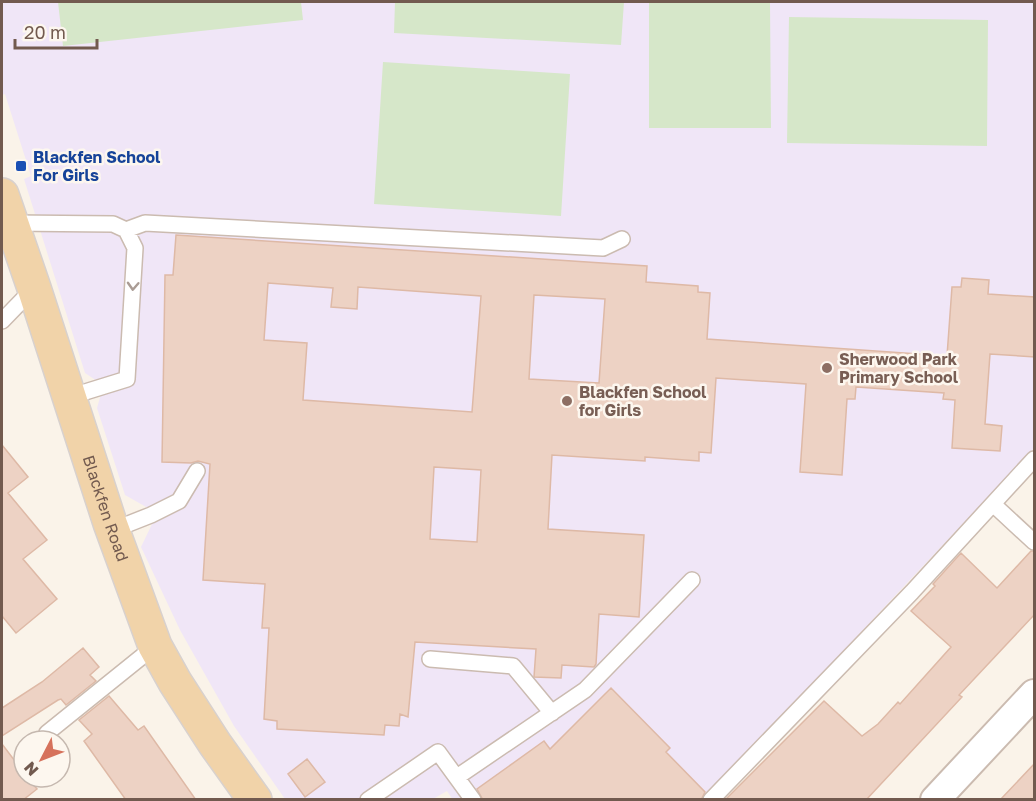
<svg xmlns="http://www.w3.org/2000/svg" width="1036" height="801" viewBox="0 0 1036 801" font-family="'Golos Text',sans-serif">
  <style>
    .education { fill: #f0e6f7 }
    .green { fill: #d6e7c9 }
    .building { fill: #edd2c4; stroke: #deb9a6; stroke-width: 1.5; fill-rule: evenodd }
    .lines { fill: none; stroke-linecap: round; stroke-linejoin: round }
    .service-casing { stroke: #cbbbb0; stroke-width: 18 }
    .minor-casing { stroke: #cbbbb0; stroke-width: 32 }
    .primary-casing { stroke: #d8d1ce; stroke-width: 36 }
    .service { stroke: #fff; stroke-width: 15 }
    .minor { stroke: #fff; stroke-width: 28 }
    .primary { stroke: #f1d3a9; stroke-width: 33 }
    .oneway { stroke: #aa9c95 }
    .transit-dot { fill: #1a4fb4; stroke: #fdf7ef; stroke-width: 2 }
    .education-dot { fill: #8d6e63; stroke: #fdf7ef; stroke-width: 2 }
    .labels { text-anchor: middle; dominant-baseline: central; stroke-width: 5; stroke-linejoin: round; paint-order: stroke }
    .transit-label { font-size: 16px; font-weight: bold; fill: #164399; stroke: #fdf7ef; text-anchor: start }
    .education-label { font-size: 16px; font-weight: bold; fill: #785e54; stroke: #fdf7ef; text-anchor: start }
    .street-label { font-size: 16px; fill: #725a4f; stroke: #fdf7ef }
  </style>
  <rect width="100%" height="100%" fill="#faf3e9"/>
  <!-- education -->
  <path class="education" d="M 2,2 L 1034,2 L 1034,448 L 704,799 L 453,800 L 447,791 L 433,799 L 285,799 L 234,726 L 180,630 L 141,547 L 153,522 L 148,508 L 125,495 L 97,408 L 101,394 L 97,381 L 85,373 L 24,179 L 31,176 L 5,94 L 2,95 Z"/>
  <!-- green -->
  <path class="green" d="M 58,2 L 301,2 L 303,20 L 63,46 Z
    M 395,2 L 624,2 L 621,45 L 394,33 Z
    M 649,2 L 770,2 L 771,128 L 649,128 Z
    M 789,17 L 988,20 L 987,146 L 787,143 Z
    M 383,62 L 570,74 L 561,216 L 374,204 Z"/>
  <!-- building -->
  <path class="building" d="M 176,235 L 647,266 L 646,282 L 698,286 L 698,292 L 710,293 L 707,339 L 947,356 L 952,287 L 961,287 L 962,278 L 989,280 L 988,294 L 1035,297 L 1035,357 L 990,354 L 985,424 L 1002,426 L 1000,451 L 952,448 L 955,400 L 943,399 L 944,393 L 856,387 L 855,399 L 847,399 L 842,475 L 800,472 L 806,384 L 716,378 L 711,453 L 699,452 L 699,461 L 645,457 L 645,461 L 552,455 L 548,529 L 644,535 L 639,617 L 599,614 L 596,664 L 594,667 L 562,665 L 561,678 L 534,677 L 536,649 L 415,642 L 408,717 L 400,714 L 399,726 L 385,725 L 384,735 L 277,729 L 277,721 L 264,719 L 269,628 L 262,628 L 265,584 L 203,580 L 210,464 L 198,461 L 191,463 L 162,462 L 165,275 L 173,275 ZM 268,283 L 333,288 L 331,307 L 357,309 L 358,287 L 481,296 L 472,412 L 303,400 L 307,343 L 264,340 ZM 534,295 L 605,299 L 599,383 L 529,379 ZM 434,467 L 481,470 L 477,542 L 430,539 Z
    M 2,445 L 28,477 L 8,493 L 47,540 L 23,559 L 57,599 L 16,633 L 2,616 Z
    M 1031,551 L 1035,551 L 1035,614 L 959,695 L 962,697 L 866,800 L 725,800 L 824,701 L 862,736 L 878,724 L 898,702 L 900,704 L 951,647 L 911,611 L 935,586 L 933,584 L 961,553 L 997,588 Z
    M 83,648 L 99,667 L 90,675 L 96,681 L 66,705 L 61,699 L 58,700 L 2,736 L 2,708 L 42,682 Z
    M 611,688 L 670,748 L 666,752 L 705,792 L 701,800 L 483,800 L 477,789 L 544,741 L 550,749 Z
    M 109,696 L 138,730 L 144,726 L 196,800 L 126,800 L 84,741 L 92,734 L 79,720 Z
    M 2,744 L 24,773 L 24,777 L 27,777 L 37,789 L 23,800 L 2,800 Z
    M 307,759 L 325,782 L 305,797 L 288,774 Z
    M 1035,763 L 1035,800 L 1000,800 Z"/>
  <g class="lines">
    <defs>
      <path id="service" d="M 11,223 L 113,224 L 126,230 L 145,223 L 603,248 L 622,239
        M 2,321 L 34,288
        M 69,397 L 127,379 L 135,248 L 126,230
        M 994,505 L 1034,542
        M 113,530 L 151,515 L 179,501 L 197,471
        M 430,659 L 513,666 L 552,713
        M 47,741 L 47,733 L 155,646
        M 457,777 L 585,690 L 692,580
        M 368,800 L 438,752 L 473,800
        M 711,800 L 912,592 L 1034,459"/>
      <path id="minor" d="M 935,800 L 1034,694"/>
      <g id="primary">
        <path id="s1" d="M 2,195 L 34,288 L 110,523 L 155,646 L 175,682 L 215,744 L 255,800"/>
      </g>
    </defs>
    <!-- service casing -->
    <use href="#service" class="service-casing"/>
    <!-- minor casing -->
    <use href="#minor" class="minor-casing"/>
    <!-- primary casing -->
    <use href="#primary" class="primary-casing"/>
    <!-- service -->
    <use href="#service" class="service"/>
    <!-- minor -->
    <use href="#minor" class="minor"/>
    <!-- primary -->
    <use href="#primary" class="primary"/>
  </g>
  <!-- one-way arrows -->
  <defs><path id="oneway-chevron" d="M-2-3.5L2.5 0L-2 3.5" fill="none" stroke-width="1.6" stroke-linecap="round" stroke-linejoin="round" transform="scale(1.5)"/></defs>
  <use class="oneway" href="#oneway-chevron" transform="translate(133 286) rotate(93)"/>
  <!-- markers -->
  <rect class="transit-dot" x="15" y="160" width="12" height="12" rx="3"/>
  <g class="education-dot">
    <circle cx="827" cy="368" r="6"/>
    <circle cx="567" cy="401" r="6"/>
  </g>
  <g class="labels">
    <!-- transit labels -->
    <g class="transit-label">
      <text x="33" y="157">Blackfen School<tspan x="33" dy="18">For Girls</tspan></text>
    </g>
    <!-- education labels -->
    <g class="education-label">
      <text x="839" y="359">Sherwood Park<tspan x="839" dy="18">Primary School</tspan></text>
      <text x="579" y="392">Blackfen School<tspan x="579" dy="18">for Girls</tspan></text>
    </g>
    <!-- street labels -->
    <g class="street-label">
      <text stroke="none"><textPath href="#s1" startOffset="330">Blackfen Road</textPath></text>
    </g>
  </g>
  <!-- border -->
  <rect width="1036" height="801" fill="none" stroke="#725a4f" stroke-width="6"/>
  <!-- north arrow -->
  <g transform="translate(42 759) rotate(228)"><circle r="28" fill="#fdf7ef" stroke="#c5b8af" stroke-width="1.5"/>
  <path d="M0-4.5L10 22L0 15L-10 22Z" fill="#d6725c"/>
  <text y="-9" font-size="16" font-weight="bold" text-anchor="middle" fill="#725a4f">N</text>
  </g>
  <!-- scale -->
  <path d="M15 39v9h82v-9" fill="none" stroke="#725a4f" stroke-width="3"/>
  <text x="24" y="39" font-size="18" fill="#725a4f" stroke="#fdf7ef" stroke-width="4.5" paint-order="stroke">20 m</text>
</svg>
